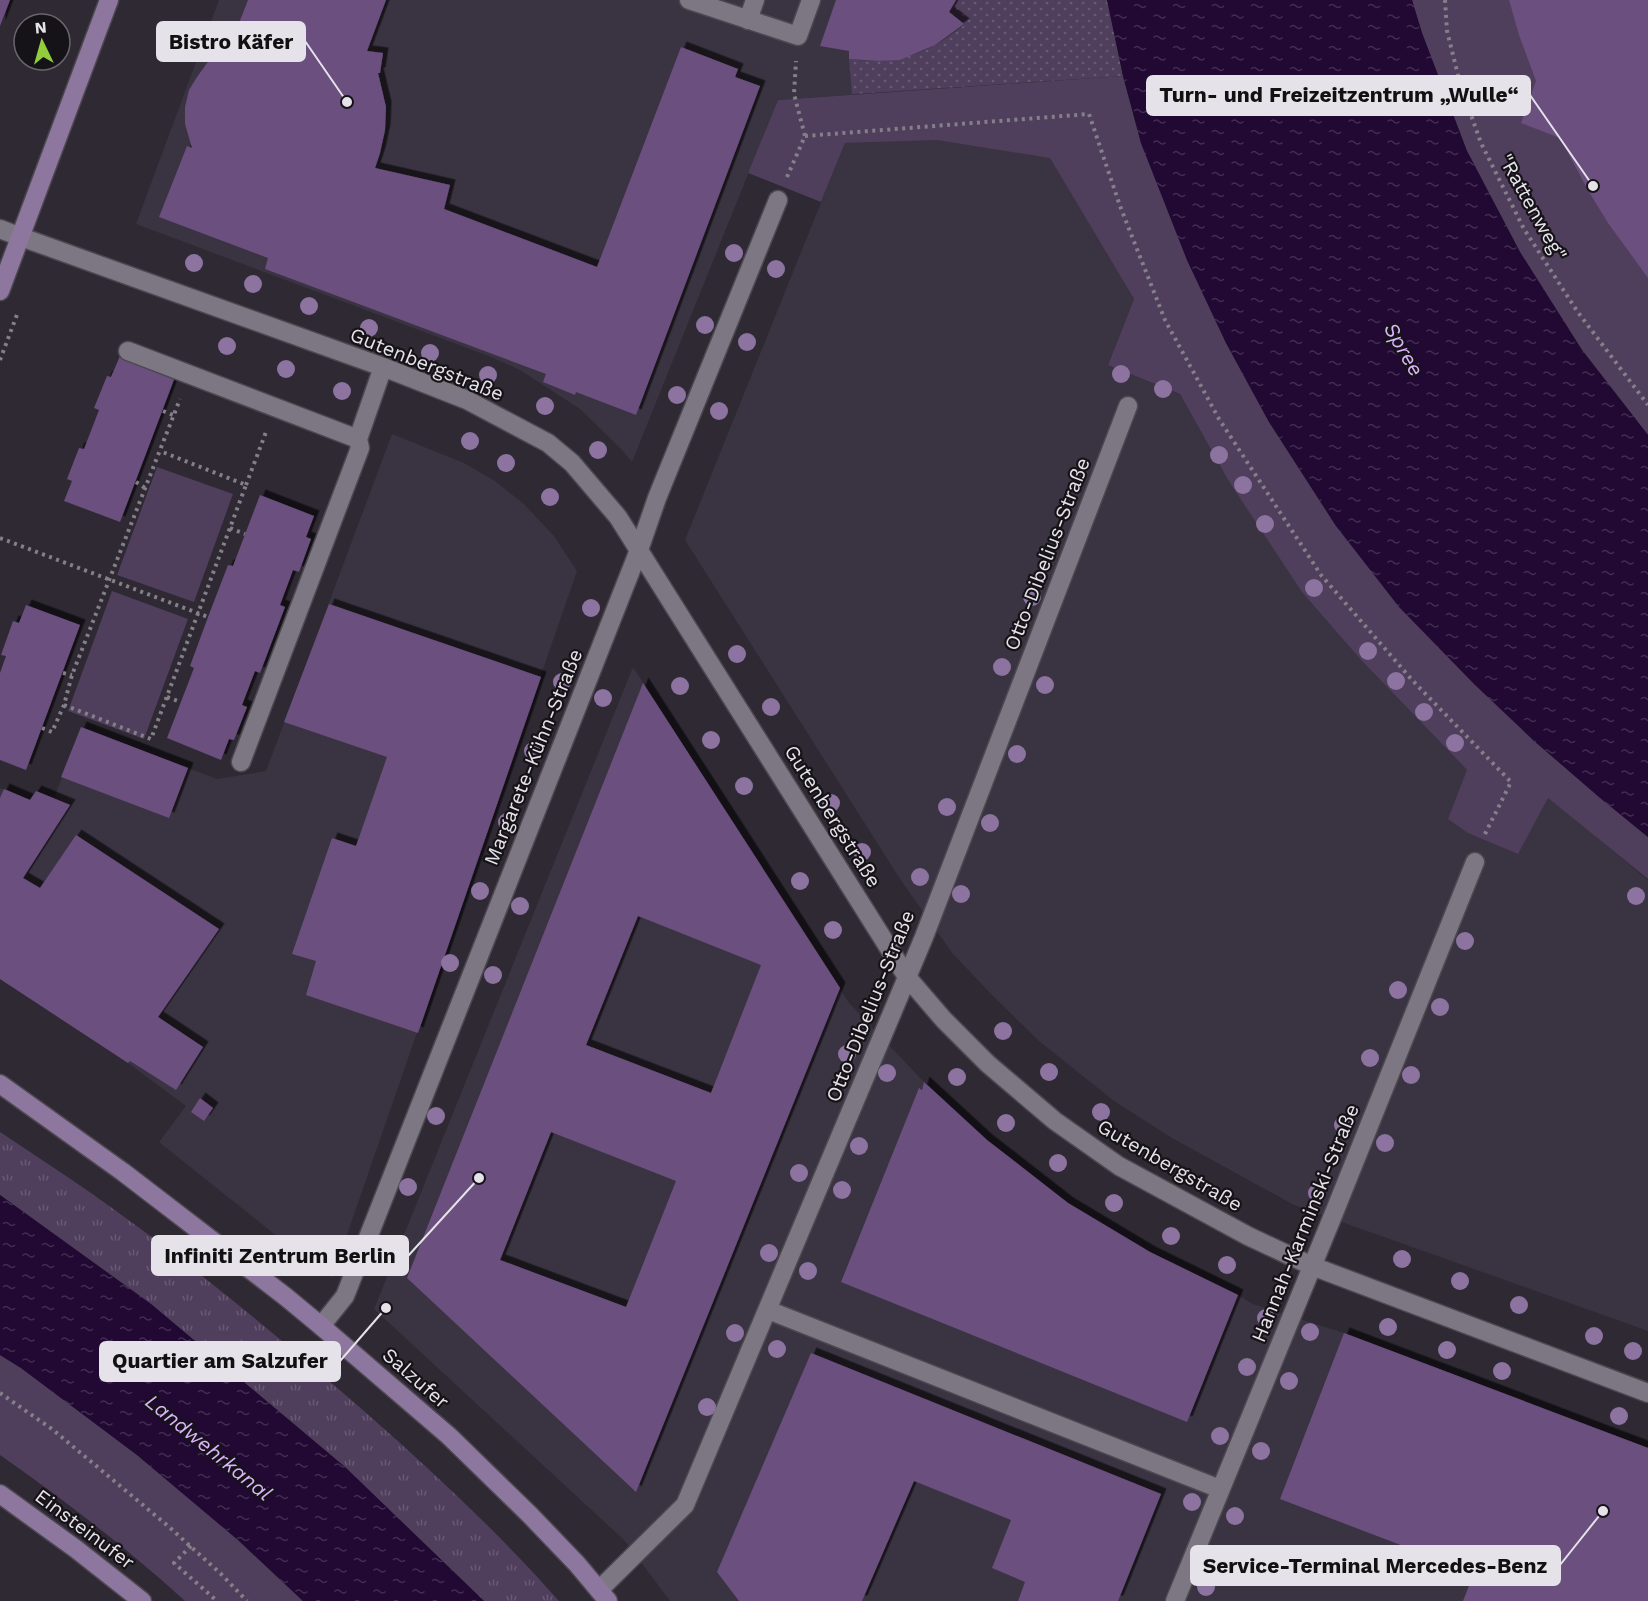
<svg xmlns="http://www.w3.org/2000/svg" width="1648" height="1601" viewBox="0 0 1648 1601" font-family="'Work Sans',sans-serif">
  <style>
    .built { fill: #3a3341 }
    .grass { fill: url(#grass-tufts) }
    .park { fill: #4f3e5c }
    .garden { fill: url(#garden-dots) }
    .water { fill: url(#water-ripples) }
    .building { fill: #6a4f7f; fill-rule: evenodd; filter: url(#shadow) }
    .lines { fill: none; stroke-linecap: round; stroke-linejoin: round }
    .lane-casing { stroke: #4c4750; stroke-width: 21 }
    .street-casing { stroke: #4c4750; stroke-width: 21 }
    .secondary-casing { stroke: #4c4750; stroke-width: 21 }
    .path { stroke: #847f88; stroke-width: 4; stroke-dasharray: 3 4.5; stroke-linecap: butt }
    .lane { stroke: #7d7783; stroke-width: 18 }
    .street { stroke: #7d7783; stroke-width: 18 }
    .secondary { stroke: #8e779f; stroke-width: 18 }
    .tree { fill: #8c73a0 }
    .labels { text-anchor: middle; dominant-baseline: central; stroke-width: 4.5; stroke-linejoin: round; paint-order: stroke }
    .street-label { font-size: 20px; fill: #e6e2e9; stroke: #151317 }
    .water-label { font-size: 21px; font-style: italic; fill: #dbb2fc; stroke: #151317 }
    .leader { fill: none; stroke: #e6e2e9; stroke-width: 2 }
    .callout-dot { fill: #e6e2e9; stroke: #151317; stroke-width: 2 }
    .callout { fill: #e6e2e9; stroke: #e6e2e9; stroke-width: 2 }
    .callout-label { font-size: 21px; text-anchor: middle; font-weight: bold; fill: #111 }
  </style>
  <defs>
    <pattern id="grass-tufts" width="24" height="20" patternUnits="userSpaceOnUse" patternTransform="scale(1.5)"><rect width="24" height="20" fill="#4f3e5c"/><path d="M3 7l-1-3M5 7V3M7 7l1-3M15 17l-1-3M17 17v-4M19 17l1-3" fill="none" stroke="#685a73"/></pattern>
    <pattern id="garden-dots" width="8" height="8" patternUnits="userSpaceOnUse" patternTransform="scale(1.5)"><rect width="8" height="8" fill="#4f3e5c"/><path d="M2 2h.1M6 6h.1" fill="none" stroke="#685a73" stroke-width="1.8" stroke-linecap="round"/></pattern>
    <pattern id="water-ripples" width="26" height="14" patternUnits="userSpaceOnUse" patternTransform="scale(1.5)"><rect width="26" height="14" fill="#220933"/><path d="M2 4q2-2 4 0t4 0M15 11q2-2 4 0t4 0" fill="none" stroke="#422d51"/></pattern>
    <filter id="shadow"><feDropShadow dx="5.5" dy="-5.5" stdDeviation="0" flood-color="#0009"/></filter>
  </defs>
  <rect width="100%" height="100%" fill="#2e2933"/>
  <!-- built -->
  <path class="built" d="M 219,0 L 1107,0 L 1123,76 L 778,100 L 632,462 L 620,448 L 580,409 L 520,370 L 491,357 L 136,224 Z
    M 938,139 L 1050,157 L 1134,299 L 1108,365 L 1180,394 L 1228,480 L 1362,661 L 1467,770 L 1548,797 L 1648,880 L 1648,1331 L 1294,1205 L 1172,1138 L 1114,1101 L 1039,1041 L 992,995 L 953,954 L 900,879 L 685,540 L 845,143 Z
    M 392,434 L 464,463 L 495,481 L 524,504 L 554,536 L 577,571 L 332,1278 L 278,1237 L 159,1142 L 186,1106 L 128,1063 L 0,979 L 0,788 L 30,800 L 36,791 L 54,798 L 81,727 L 217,779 L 266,771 Z
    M 633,667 L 849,1003 L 924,1082 L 987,1140 L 1068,1203 L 1150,1252 L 1238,1295 L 1253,1304 L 1344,1333 L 1648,1448 L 1648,1601 L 670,1601 L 625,1541 L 374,1309 Z"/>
  <!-- grass -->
  <path class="grass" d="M 0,1132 C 30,1152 61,1172 91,1193 C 186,1260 276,1334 364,1411 C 432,1471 499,1533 559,1601 L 484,1601 L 345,1467 L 151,1304 L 0,1195 Z"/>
  <!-- park -->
  <path class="park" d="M 1412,0 L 1648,0 L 1648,435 L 1582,350 L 1520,252 L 1467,151 L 1422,33 Z
    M 1123,76 L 1141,143 L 1187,260 L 1226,343 L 1269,422 L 1336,526 L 1533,740 L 1599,797 L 1648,837 L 1648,879 L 1548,798 L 1518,854 L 1468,833 L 1448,819 L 1467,770 L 1362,661 L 1302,592 L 1228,480 L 1180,394 L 1108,365 L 1134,299 L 1050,158 L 937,140 L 845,143 L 821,202 L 748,173 L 778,100 Z
    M 157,467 L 233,494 L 194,602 L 117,575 Z
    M 112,591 L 188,619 L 144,739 L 68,711 Z
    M 0,1355 L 21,1368 L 137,1455 L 238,1540 L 303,1601 L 185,1601 C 127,1548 64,1500 0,1455 Z"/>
  <!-- garden -->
  <path class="garden" d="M 956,0 L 1107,0 L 1123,76 L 852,94 L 849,59 C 898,65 926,55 964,25 L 949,12 Z"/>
  <!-- water -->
  <path class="water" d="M 1107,0 L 1412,0 L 1422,33 L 1467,151 L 1520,252 L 1582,350 L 1648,435 L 1648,837 L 1599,797 L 1533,740 L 1474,684 L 1399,607 L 1336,526 L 1269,422 L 1226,343 L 1187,260 L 1141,143 L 1123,76 Z
    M 0,1195 L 151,1304 L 345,1467 L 484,1601 L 303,1601 L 238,1540 L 137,1455 L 21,1368 L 0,1355 Z"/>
  <!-- building -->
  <path class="building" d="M 0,0 L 10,0 L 0,26 Z
    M 248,0 L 386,0 L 367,51 L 383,53 L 380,73 L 378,73 L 386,107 L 385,130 L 380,153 L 375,168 L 450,185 L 444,209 L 597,267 L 681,47 L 738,69 L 735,77 L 760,86 L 636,415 L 576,392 L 575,395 L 543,382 L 546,374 L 265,269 L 268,258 L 159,217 L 187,146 L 192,148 L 185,124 L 185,107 L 189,90 L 197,77 L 207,63 L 222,51 L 230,46 Z
    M 836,0 L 956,0 L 949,12 L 964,24 L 935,45 L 900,60 L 878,61 L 849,59 L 849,51 L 820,46 Z
    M 1509,0 L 1648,0 L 1648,278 L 1608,223 L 1589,192 L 1560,138 L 1521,123 L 1536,81 L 1519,35 Z
    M 120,356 L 175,377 L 120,522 L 64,501 L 72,481 L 67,479 L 79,448 L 84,449 L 99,410 L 94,408 L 107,376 L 111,377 Z
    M 260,495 L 314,516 L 306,537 L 311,539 L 299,572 L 293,570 L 280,605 L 285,607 L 260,673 L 255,671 L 242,705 L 247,707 L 234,740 L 229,739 L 221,760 L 167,738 L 194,668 L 190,666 L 208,617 L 228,565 L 233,566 Z
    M 329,604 L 541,677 L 418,1033 L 306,995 L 316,961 L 292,954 L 332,838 L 356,846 L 387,757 L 284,722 Z
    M 26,605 L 80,625 L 26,770 L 0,760 L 0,673 L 6,656 L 1,655 L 13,621 L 19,623 Z
    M 643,683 L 840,988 L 636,1492 L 407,1278 ZM 638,916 L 761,965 L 711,1093 L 586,1045 ZM 551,1132 L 676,1181 L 626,1307 L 500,1260 Z
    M 81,727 L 188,768 L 169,818 L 61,777 Z
    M 4,789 L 30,800 L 36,791 L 70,805 L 23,878 L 40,888 L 76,835 L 219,929 L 158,1017 L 203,1047 L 176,1090 L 130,1061 L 128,1063 L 0,979 L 0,798 Z
    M 924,1082 L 987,1140 L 1068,1203 L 1150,1252 L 1238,1295 L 1187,1422 L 841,1282 L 919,1088 L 922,1090 Z
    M 200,1098 L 213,1108 L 204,1121 L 191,1112 Z
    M 1344,1333 L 1648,1448 L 1648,1601 L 1463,1601 L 1474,1573 L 1280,1499 Z
    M 811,1353 L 1161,1494 L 1118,1601 L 1018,1601 L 1025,1582 L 992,1568 L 1011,1520 L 914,1481 L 862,1601 L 739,1601 L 717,1572 Z"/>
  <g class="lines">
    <defs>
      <path id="lane" d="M 689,0 L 798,36 L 811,0
        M 748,20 L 755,0
        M 0,229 L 21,237
        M 128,351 L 358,439
        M 241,762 L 360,448 L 358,439 L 383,367
        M 768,1310 L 1220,1489"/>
      <path id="street" d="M 21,237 L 383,367 L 467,400 L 548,443 L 572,463 L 618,517 L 907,977 L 944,1020 L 988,1064 L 1055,1121 L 1119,1166 L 1248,1236 L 1312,1266 L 1648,1393
        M 321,1326 L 345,1296 L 639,550 L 657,498 L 778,200
        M 599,1590 L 685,1505 L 924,937 L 1128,406
        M 1175,1601 L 1334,1213 L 1475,862"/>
      <path id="secondary" d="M 0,291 L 109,0
        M 0,1084 L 123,1172 L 286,1297 L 321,1326 L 449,1436 L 530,1515 L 577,1564 L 608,1601
        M 0,1494 L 76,1549 L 142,1601"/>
    </defs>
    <!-- lane casing -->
    <use href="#lane" class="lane-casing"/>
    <!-- street casing -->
    <use href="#street" class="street-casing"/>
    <!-- secondary casing -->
    <use href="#secondary" class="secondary-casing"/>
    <!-- path -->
    <path class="path" d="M 1445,0 L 1447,31 L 1461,87 L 1481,143 L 1524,229 L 1577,311 L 1648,405
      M 805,136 L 1089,114 L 1120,206 L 1165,320 L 1219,419 L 1321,575 L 1413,681 L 1511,782 L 1483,838
      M 787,177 L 805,136 L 794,94 L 796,61
      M 0,360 L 18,312
      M 163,411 L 173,415
      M 136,482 L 145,488
      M 246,485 L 266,432
      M 230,528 L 245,534
      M 0,538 L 208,617
      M 63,673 L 72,675
      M 167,697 L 181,702
      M 64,705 L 151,739 L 246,485 L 160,451
      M 42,728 L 52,732 L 64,705 L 72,675 L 180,399
      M 0,1393 L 52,1429 L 168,1526 L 221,1574 L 247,1601
      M 191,1546 L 174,1563 L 217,1601"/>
    <!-- lane -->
    <use href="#lane" class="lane"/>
    <!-- street -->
    <use href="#street" class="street"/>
    <!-- secondary -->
    <use href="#secondary" class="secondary"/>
  </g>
  <!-- trees -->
  <g class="tree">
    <circle cx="734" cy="253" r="9"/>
    <circle cx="194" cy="263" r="9"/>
    <circle cx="776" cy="269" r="9"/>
    <circle cx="253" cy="284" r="9"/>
    <circle cx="309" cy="306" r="9"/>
    <circle cx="705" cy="325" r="9"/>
    <circle cx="369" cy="328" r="9"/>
    <circle cx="747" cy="342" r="9"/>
    <circle cx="227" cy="346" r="9"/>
    <circle cx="430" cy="353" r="9"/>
    <circle cx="286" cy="369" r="9"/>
    <circle cx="1121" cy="374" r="9"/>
    <circle cx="488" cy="375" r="9"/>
    <circle cx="1163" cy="389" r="9"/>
    <circle cx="342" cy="391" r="9"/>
    <circle cx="677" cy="395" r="9"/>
    <circle cx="545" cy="406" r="9"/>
    <circle cx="719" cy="411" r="9"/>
    <circle cx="470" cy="441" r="9"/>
    <circle cx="598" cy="450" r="9"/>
    <circle cx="1219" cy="455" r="9"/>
    <circle cx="506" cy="463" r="9"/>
    <circle cx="1243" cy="485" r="9"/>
    <circle cx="550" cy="497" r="9"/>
    <circle cx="1265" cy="524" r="9"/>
    <circle cx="1314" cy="588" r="9"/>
    <circle cx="1032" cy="597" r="9"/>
    <circle cx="591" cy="608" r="9"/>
    <circle cx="1368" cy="651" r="9"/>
    <circle cx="737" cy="654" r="9"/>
    <circle cx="1002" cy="667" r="9"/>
    <circle cx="1396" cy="681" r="9"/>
    <circle cx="562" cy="682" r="9"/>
    <circle cx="1045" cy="685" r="9"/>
    <circle cx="680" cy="686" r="9"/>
    <circle cx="603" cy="698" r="9"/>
    <circle cx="771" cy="707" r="9"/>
    <circle cx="1424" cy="712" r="9"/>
    <circle cx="711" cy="740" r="9"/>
    <circle cx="1455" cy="743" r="9"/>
    <circle cx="533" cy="751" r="9"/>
    <circle cx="1017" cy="754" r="9"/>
    <circle cx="744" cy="786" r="9"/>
    <circle cx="831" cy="803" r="9"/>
    <circle cx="947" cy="807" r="9"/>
    <circle cx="507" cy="822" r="9"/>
    <circle cx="990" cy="823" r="9"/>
    <circle cx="862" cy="852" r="9"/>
    <circle cx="920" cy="877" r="9"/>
    <circle cx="800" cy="881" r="9"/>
    <circle cx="480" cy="891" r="9"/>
    <circle cx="961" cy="894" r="9"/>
    <circle cx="1636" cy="896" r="9"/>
    <circle cx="520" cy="906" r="9"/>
    <circle cx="833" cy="930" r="9"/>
    <circle cx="1465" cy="941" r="9"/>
    <circle cx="450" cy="963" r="9"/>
    <circle cx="493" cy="975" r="9"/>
    <circle cx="1398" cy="990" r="9"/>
    <circle cx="1440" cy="1007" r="9"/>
    <circle cx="1003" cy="1031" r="9"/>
    <circle cx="847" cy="1054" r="9"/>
    <circle cx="1370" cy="1058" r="9"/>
    <circle cx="1049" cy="1072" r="9"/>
    <circle cx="887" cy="1073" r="9"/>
    <circle cx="1411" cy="1075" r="9"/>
    <circle cx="957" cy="1077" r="9"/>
    <circle cx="1101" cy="1112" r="9"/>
    <circle cx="436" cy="1116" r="9"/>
    <circle cx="1006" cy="1123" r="9"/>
    <circle cx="1343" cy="1125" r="9"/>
    <circle cx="1385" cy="1143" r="9"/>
    <circle cx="859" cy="1146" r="9"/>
    <circle cx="1058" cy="1163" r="9"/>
    <circle cx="799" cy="1173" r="9"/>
    <circle cx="408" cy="1187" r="9"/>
    <circle cx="842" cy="1190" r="9"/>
    <circle cx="1317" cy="1193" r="9"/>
    <circle cx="1114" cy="1203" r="9"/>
    <circle cx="1171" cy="1236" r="9"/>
    <circle cx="769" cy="1253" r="9"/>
    <circle cx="1402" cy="1259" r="9"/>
    <circle cx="1227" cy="1265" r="9"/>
    <circle cx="808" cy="1271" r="9"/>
    <circle cx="1460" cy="1281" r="9"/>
    <circle cx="1519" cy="1305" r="9"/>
    <circle cx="1266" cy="1318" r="9"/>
    <circle cx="1388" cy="1327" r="9"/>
    <circle cx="1310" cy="1332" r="9"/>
    <circle cx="735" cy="1333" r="9"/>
    <circle cx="1594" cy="1336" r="9"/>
    <circle cx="777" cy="1349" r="9"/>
    <circle cx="1447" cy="1350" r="9"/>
    <circle cx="1633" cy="1351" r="9"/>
    <circle cx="1247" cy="1367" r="9"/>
    <circle cx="1502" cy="1371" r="9"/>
    <circle cx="1289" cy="1381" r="9"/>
    <circle cx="707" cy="1407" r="9"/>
    <circle cx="1619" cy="1416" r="9"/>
    <circle cx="1220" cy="1436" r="9"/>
    <circle cx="1261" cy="1451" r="9"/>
    <circle cx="1192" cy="1502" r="9"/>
    <circle cx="1235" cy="1516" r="9"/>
    <circle cx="1206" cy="1587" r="9"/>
  </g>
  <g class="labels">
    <!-- street labels -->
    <g class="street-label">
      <text transform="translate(1533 207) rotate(61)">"Rattenweg"</text>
      <text transform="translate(427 364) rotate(22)">Gutenbergstraße</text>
      <text transform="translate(1047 554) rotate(-69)">Otto-Dibelius-Straße</text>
      <text transform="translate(533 757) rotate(-68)">Margarete-Kühn-Straße</text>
      <text transform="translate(833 816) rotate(58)">Gutenbergstraße</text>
      <text transform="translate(870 1006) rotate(-68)">Otto-Dibelius-Straße</text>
      <text transform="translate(1170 1165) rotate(30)">Gutenbergstraße</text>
      <text transform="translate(1305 1223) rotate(-68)">Hannah-Karminski-Straße</text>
      <text transform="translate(416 1378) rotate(41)">Salzufer</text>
      <text transform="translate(85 1529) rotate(37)">Einsteinufer</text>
    </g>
    <!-- water labels -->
    <g class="water-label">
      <text transform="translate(1404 349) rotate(60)">Spree</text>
      <text transform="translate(209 1447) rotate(39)">Landwehrkanal</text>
    </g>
  </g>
  <!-- callouts -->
  <path class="leader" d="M347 102L305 41M1593 186L1530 95M479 1178L408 1256M386 1308L340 1361M1603 1511L1560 1565"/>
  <g class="callout-dot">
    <circle cx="347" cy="102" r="6"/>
    <circle cx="1593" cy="186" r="6"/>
    <circle cx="479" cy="1178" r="6"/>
    <circle cx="386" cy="1308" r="6"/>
    <circle cx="1603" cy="1511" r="6"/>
  </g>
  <g class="callout">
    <rect x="157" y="22" width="148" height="39" rx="6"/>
    <rect x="1147" y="76" width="383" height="39" rx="6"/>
    <rect x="152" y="1236" width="256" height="39" rx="6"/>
    <rect x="100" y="1342" width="240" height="39" rx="6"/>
    <rect x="1191" y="1546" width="369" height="39" rx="6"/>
  </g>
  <g class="callout-label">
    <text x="231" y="49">Bistro Käfer</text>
    <text x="1339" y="102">Turn- und Freizeitzentrum „Wulle“</text>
    <text x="280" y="1263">Infiniti Zentrum Berlin</text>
    <text x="220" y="1368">Quartier am Salzufer</text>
    <text x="1375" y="1573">Service-Terminal Mercedes-Benz</text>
  </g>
  <!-- north arrow -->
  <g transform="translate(42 42) rotate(355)"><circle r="28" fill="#151317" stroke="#69666b" stroke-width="1.5"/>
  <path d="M0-4.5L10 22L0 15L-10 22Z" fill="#93cd3d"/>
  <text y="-9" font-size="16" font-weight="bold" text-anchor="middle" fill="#e6e2e9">N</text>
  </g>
</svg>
